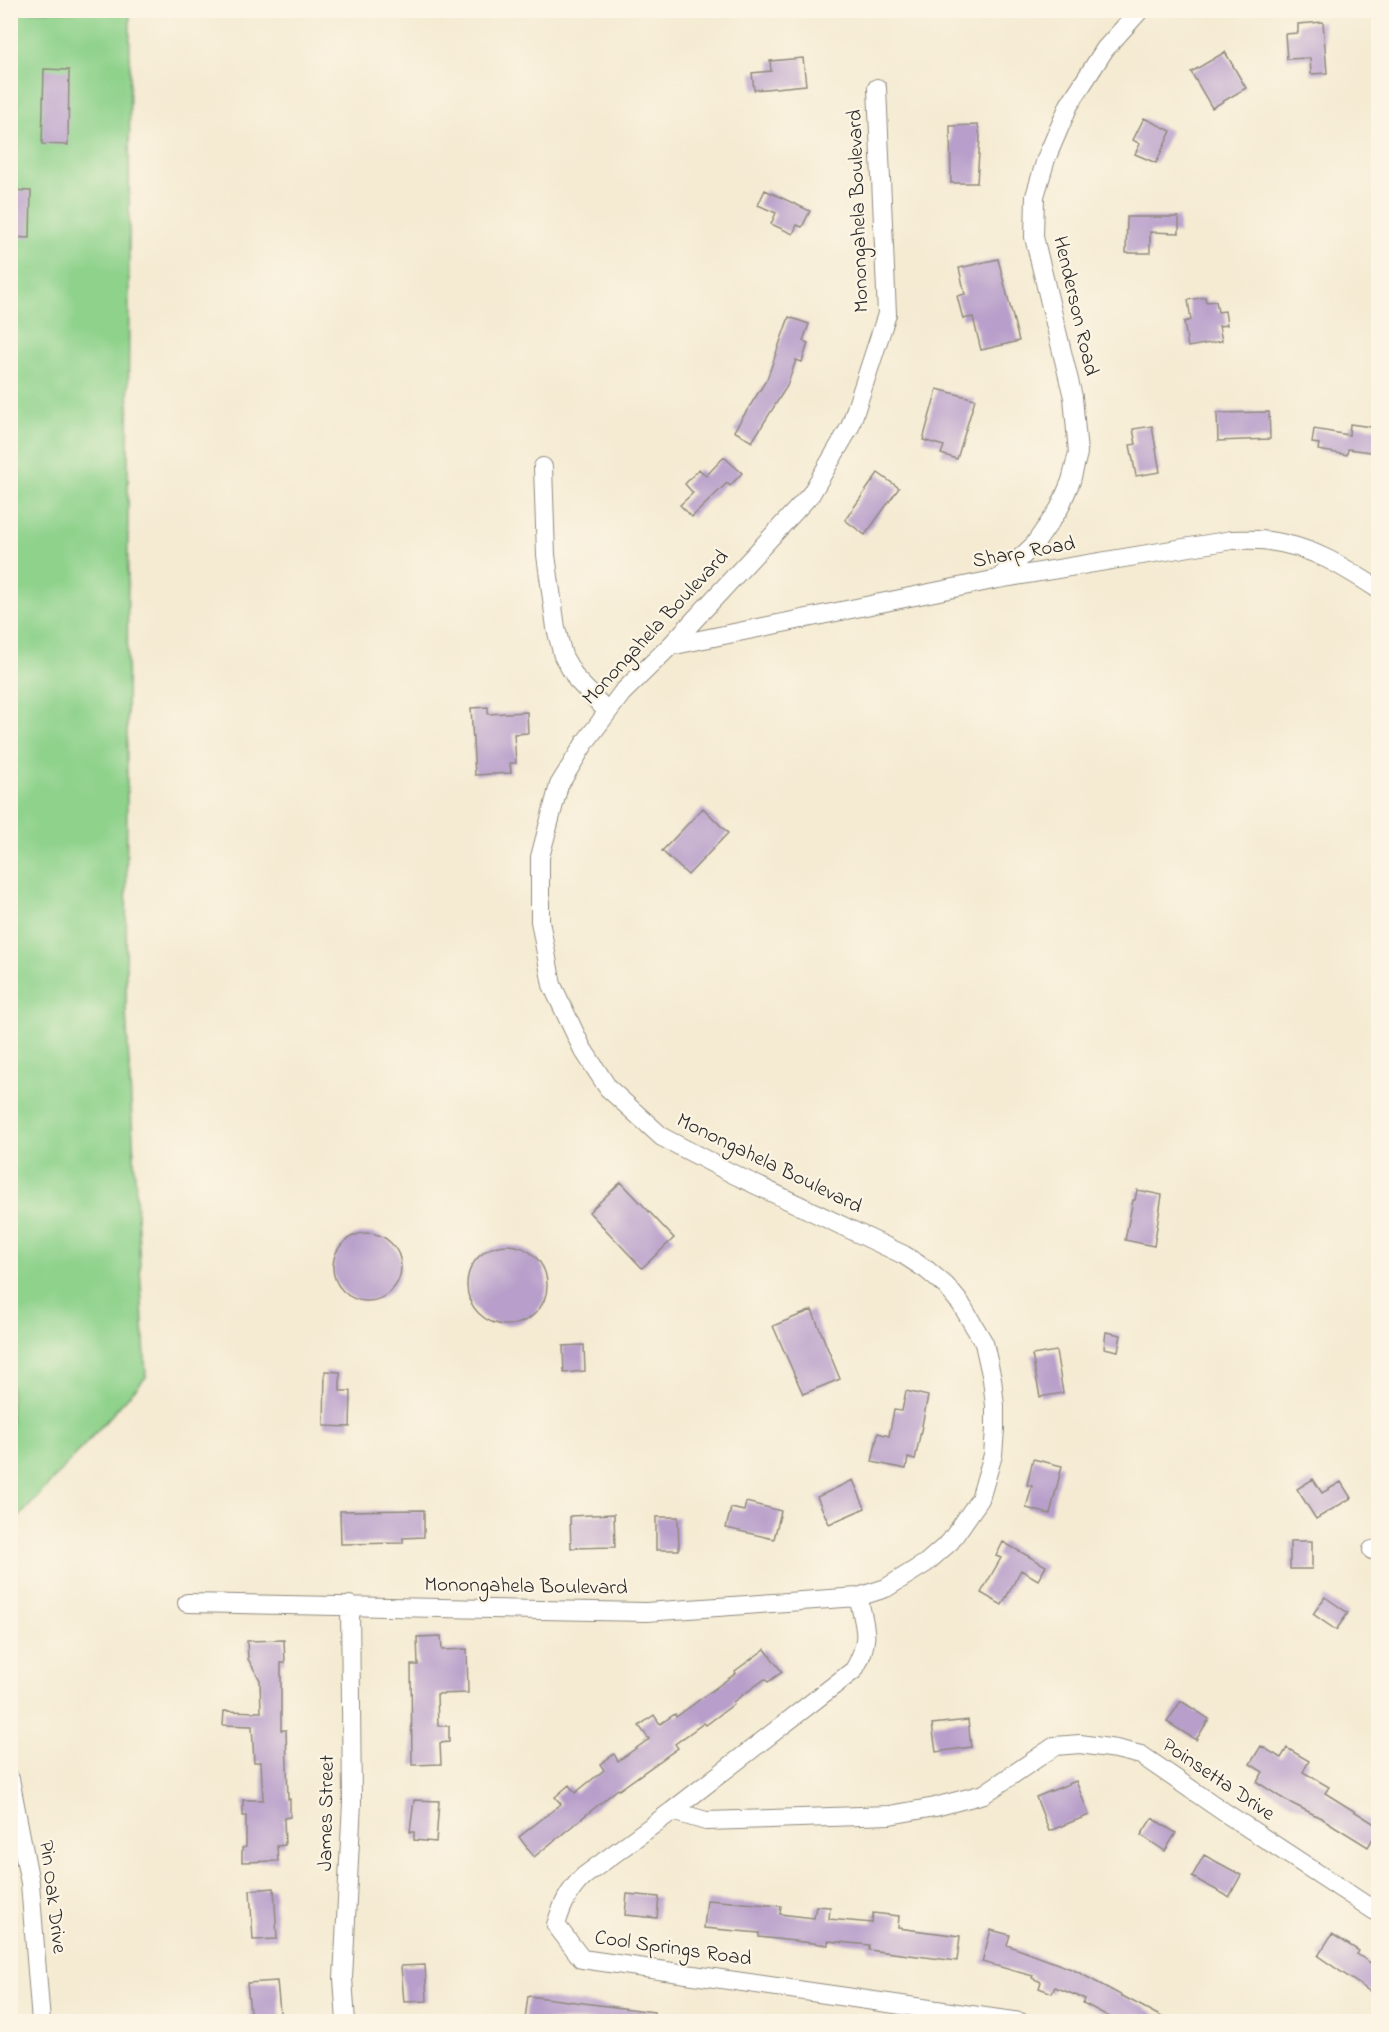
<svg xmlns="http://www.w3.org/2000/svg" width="1389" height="2032" viewBox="0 0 1389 2032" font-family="'Indie Flower',sans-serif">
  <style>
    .green { fill: #8ed28b; stroke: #5c7e5b; stroke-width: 1.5 }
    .building { fill: #b89fcb }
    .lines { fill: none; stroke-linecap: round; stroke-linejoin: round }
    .minor-casing { stroke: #908b7f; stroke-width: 20 }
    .minor { stroke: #fff; stroke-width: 18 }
    .labels { text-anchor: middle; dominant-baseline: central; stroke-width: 4.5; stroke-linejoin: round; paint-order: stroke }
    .street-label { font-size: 21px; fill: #2b2b2b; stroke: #fcf5e5 }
  </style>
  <rect width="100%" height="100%" fill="#fcf5e5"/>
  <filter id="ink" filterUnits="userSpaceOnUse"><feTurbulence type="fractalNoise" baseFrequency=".0167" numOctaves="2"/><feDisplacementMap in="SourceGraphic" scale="12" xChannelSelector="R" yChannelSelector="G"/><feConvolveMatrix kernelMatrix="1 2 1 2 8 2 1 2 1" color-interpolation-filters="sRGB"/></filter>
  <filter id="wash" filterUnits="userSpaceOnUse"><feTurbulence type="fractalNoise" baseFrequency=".008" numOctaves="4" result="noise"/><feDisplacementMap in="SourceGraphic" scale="24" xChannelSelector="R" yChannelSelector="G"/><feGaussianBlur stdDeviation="1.35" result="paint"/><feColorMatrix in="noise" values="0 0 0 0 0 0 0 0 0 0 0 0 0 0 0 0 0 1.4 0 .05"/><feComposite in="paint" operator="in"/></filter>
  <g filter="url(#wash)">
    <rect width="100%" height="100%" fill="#f5ebd3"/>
    <!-- green -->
    <path class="green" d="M 11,11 L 130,11 L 126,1010 L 146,1377 L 11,1526 Z"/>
    <g id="blocks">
      <!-- building -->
      <path class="building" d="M 1323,22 L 1327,73 L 1311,74 L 1310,58 L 1287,59 L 1285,34 L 1298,33 L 1298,24 Z
        M 1225,52 L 1246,88 L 1212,108 L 1191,72 Z
        M 803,58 L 806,85 L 754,90 L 752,73 L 771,71 L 770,61 Z
        M 44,69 L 69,70 L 68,145 L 42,144 Z
        M 1144,118 L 1171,131 L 1156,163 L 1135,154 L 1140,144 L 1133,140 Z
        M 978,125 L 980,137 L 977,183 L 951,183 L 950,126 Z
        M 10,190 L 31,191 L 30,238 L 10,237 Z
        M 765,190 L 810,211 L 802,227 L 797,225 L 793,234 L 771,224 L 776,213 L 758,205 Z
        M 1127,217 L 1179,217 L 1179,233 L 1150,232 L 1150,253 L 1126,253 Z
        M 998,259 L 1019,341 L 981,350 L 973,317 L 963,319 L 957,296 L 965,294 L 959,268 Z
        M 1205,297 L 1206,302 L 1216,301 L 1218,312 L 1225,311 L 1227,325 L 1219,326 L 1222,341 L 1188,347 L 1184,322 L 1191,320 L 1188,300 Z
        M 789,317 L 809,324 L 803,341 L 808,343 L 802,362 L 796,360 L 787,386 L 752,442 L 734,431 L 767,379 Z
        M 937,389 L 975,399 L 957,459 L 941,454 L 944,446 L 923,440 Z
        M 1269,412 L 1270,439 L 1218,441 L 1217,413 Z
        M 1350,424 L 1378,428 L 1378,453 L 1348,449 L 1347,455 L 1318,450 L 1319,444 L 1312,443 L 1314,429 L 1349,435 Z
        M 1152,426 L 1160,472 L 1136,476 L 1130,445 L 1136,444 L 1133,429 Z
        M 724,457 L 742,473 L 730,486 L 727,483 L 692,517 L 680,505 L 693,493 L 685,484 L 699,469 L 706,476 Z
        M 878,473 L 899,488 L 865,535 L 845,520 Z
        M 488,707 L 488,714 L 527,712 L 528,733 L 514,734 L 516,763 L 510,763 L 511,773 L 475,775 L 471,708 Z
        M 703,808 L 728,833 L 688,875 L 662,851 Z
        M 621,1182 L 674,1238 L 642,1268 L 589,1212 Z
        M 1137,1190 L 1162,1195 L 1154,1246 L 1125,1240 L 1133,1200 L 1135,1200 Z
        M333 1267a34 34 0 1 1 68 0a34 34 0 1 1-68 0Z
        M467 1285a40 40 0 1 1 80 0a40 40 0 1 1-80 0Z
        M 812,1310 L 840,1379 L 803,1394 L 773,1326 Z
        M 1106,1332 L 1121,1335 L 1118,1351 L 1104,1348 Z
        M 584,1345 L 585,1371 L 564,1373 L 563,1346 Z
        M 1056,1351 L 1063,1393 L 1040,1397 L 1032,1355 Z
        M 325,1371 L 340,1372 L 340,1391 L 351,1391 L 350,1427 L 324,1426 Z
        M 906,1391 L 928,1396 L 915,1460 L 908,1458 L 906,1469 L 872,1462 L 878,1433 L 889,1436 L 894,1410 L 902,1411 Z
        M 1033,1459 L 1062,1466 L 1050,1514 L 1026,1508 L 1032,1486 L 1027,1485 Z
        M 1313,1479 L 1322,1493 L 1341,1482 L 1351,1498 L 1316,1519 L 1297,1489 Z
        M 853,1480 L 865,1508 L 829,1524 L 817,1497 Z
        M 746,1502 L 781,1511 L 774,1539 L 726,1528 L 731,1508 L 744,1511 Z
        M 424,1510 L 424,1537 L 403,1538 L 403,1543 L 341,1544 L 340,1511 Z
        M 614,1514 L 615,1547 L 571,1548 L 570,1516 Z
        M 656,1517 L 678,1517 L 679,1550 L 656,1550 Z
        M 1290,1541 L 1312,1541 L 1312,1569 L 1290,1569 Z
        M 1003,1542 L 1046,1566 L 1038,1580 L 1021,1570 L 1002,1605 L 981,1593 L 1001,1558 L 996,1556 Z
        M 1325,1597 L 1348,1613 L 1336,1630 L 1313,1614 Z
        M 441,1636 L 442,1650 L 467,1649 L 468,1693 L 437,1694 L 438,1726 L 449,1726 L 449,1742 L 440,1743 L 441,1764 L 412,1765 L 411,1665 L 418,1665 L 417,1637 Z
        M 284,1640 L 285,1663 L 281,1663 L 281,1730 L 286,1730 L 288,1799 L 290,1799 L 290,1817 L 284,1818 L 285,1845 L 277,1846 L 278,1861 L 242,1862 L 242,1848 L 246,1847 L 246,1816 L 243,1816 L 243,1800 L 263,1800 L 261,1762 L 254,1762 L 252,1726 L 223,1725 L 224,1711 L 261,1712 L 260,1680 L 248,1659 L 247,1641 Z
        M 765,1649 L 782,1672 L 768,1682 L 765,1679 L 733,1702 L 734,1704 L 706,1725 L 704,1723 L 675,1744 L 678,1748 L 619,1790 L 618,1789 L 534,1857 L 519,1837 L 561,1804 L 555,1797 L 569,1785 L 575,1793 L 604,1770 L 600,1764 L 614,1754 L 618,1761 L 649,1739 L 639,1726 L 654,1715 L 660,1724 L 675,1714 L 676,1717 L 736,1673 L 735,1671 Z
        M 1181,1701 L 1209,1719 L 1196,1740 L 1167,1722 Z
        M 968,1720 L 971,1747 L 936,1752 L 932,1724 Z
        M 1261,1746 L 1281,1758 L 1287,1748 L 1309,1761 L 1303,1772 L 1329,1787 L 1325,1793 L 1378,1826 L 1378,1830 L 1368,1847 L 1323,1819 L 1285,1800 L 1257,1782 L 1263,1772 L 1250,1764 Z
        M 1076,1781 L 1089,1815 L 1049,1831 L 1036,1797 Z
        M 414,1800 L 439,1801 L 436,1842 L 414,1840 L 414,1832 L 410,1832 Z
        M 1152,1818 L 1176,1833 L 1165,1851 L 1141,1835 Z
        M 1204,1855 L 1241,1875 L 1229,1897 L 1192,1877 Z
        M 274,1888 L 277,1939 L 253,1940 L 250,1890 Z
        M 627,1894 L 659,1897 L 657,1918 L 625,1915 Z
        M 707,1900 L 781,1906 L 780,1914 L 814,1918 L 816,1906 L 830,1907 L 829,1919 L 872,1923 L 873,1913 L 899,1916 L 898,1928 L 960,1936 L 957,1961 L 869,1950 L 869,1945 L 828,1941 L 828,1945 L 812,1943 L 759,1937 L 759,1933 L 704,1928 Z
        M 991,1930 L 1010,1935 L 1007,1945 L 1074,1970 L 1171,2022 L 1119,2022 L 1083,2003 L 1085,1999 L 1055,1987 L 1052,1993 L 1039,1988 L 1041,1982 L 1032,1978 L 1033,1976 L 982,1962 Z
        M 1332,1934 L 1359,1951 L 1357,1954 L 1378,1968 L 1378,1997 L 1318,1956 Z
        M 425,1965 L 427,2001 L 404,2002 L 401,1966 Z
        M 277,1981 L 281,2022 L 251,2022 L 247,1983 Z
        M 528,1996 L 654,2012 L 654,2022 L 525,2020 Z"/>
    </g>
  </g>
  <g filter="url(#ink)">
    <use href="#blocks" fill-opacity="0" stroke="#908b7f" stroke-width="1.5"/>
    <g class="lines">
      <defs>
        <path id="minor" d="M 543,467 L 546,555 L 556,628 L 563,656 L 577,680 L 608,712
          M 998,579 L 1034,545 L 1059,509 L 1071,481 L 1078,453 L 1073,397 L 1034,237 L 1035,196 L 1046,159 L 1069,105 L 1105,49 L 1140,10
          M 670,646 L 998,579 L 1232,540 C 1245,540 1257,539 1269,541 C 1311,546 1344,567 1378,589
          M 1372,1550 L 1378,1549
          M 858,1597 C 866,1629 871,1640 854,1670 L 672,1811 L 584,1876 C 569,1890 562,1905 556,1925 L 582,1959 L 1020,2022
          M 187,1603 L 646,1612 L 858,1597 L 886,1588 L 926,1563 L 950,1542 L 980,1499 L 993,1455 L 995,1429 L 995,1406 L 992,1379 L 984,1343 L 961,1304 L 946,1286 L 927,1270 L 904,1255 L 733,1174 L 662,1137 L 608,1088 L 582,1048 L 552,985 L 540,921 L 540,857 L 559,785 L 586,741 L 622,693 L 670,646 L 811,494 L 850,427 L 887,314 L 877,88
          M 10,1779 L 30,1883 L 41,2022
          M 672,1811 L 706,1821 L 890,1815 L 935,1807 L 984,1794 L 1055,1746 L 1080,1744 L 1116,1749 L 1141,1755 L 1224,1812 L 1378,1913
          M 346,2022 L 343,1978 L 352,1802 L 350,1605"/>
      </defs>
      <!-- minor casing -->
      <use href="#minor" class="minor-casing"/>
      <!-- minor -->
      <use href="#minor" class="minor"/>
    </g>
  </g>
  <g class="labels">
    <!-- street labels -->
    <g class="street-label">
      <text transform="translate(859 211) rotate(-92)">Monongahela Boulevard</text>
      <text transform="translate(1075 306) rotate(77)">Henderson Road</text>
      <text transform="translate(1024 553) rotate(-10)">Sharp Road</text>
      <text transform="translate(656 628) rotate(-47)">Monongahela Boulevard</text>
      <text transform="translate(769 1164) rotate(26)">Monongahela Boulevard</text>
      <text transform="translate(526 1587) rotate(1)">Monongahela Boulevard</text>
      <text transform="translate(1218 1780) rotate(34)">Poinsetta Drive</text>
      <text transform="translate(327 1813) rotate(-89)">James Street</text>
      <text transform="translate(52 1897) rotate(83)">Pin Oak Drive</text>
      <text transform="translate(673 1949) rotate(8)">Cool Springs Road</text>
    </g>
  </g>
  <!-- margin -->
  <rect width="1389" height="2032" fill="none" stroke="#fcf5e5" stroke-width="36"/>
</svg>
